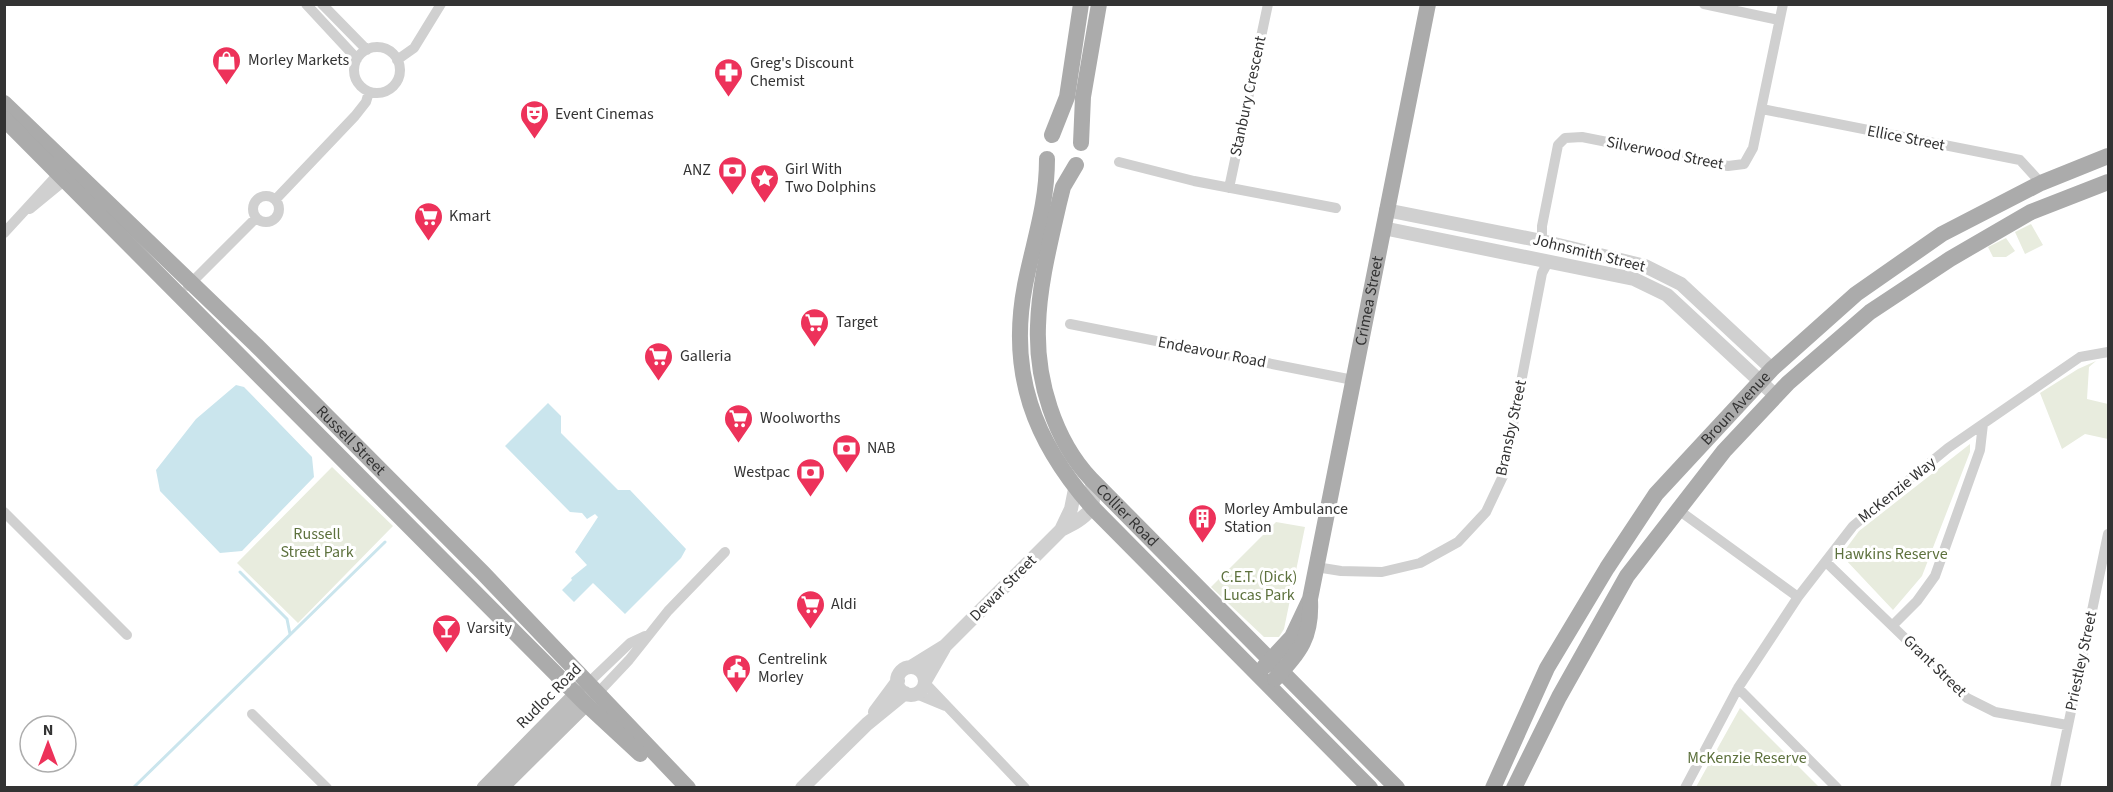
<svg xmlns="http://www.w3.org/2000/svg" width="2113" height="792" viewBox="0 0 2113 792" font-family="'Source Sans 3',sans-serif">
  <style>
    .green { fill: #e8ecde }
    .water { fill: #cae5ed }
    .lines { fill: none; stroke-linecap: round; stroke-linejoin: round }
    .stream { stroke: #cae5ed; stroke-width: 3 }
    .minor { stroke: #d0d0d0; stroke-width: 10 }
    .tertiary { stroke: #d0d0d0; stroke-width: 14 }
    .secondary { stroke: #bdbdbd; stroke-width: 15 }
    .primary { stroke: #ababab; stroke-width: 16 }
    .labels { text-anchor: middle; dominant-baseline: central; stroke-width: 6; stroke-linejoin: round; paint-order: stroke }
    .poi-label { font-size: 16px; fill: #333; stroke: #fff; text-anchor: start }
    .street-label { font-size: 16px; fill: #333; stroke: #fff }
    .park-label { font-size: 16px; fill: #5d713d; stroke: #fff }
  </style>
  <rect width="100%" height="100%" fill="#fff"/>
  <!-- green -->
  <path class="green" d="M 2031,224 L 2043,245 L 2025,254 L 2015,232 Z
    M 2006,238 L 2015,251 L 2006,257 L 1993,257 L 1988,247 Z
    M 2096,361 L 2089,367 L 2087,399 L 2108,404 L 2108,439 L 2085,434 L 2062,449 L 2040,393 L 2078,369 Z
    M 1970,444 L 1970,452 L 1922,576 L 1893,610 L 1844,558 L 1845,550 L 1859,531 Z
    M 332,467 L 393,526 L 298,623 L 237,563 Z
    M 1276,522 L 1305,527 L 1284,629 L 1279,637 L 1264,637 L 1211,587 Z
    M 1740,708 L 1819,787 L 1696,787 Z"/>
  <!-- water -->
  <path class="water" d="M 236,385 L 244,387 L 312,457 L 314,477 L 242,551 L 220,553 L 160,491 L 156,470 L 196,419 Z
    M 548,403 L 561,416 L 561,433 L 618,490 L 630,490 L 686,549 L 681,558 L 625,614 L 593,583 L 574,602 L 562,590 L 572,580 L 571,578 L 587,565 L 575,552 L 598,517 L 595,514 L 587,519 L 582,513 L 570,512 L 505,446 Z"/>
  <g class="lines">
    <!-- stream -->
    <path class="stream" d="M 240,572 L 287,619 L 290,634
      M 133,788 L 385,542"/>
    <!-- minor -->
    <path class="minor" d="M 306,4 L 357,59
      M 322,4 L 367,50
      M 1704,4 L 1779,20
      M354 70a23 23 0 1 1 46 0a23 23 0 1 1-46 0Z
      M 397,60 L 414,48 L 441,4
      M 1762,109 L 2020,160 L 2041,183
      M 1119,162 L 1194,181 L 1336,208
      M 1229,188 L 1268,4
      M253 209a13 13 0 1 1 26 0a13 13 0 1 1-26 0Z
      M 276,199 L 355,116 L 366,102 L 369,92
      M 30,209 L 69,177
      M 4,233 L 61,171
      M 1542,241 L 1542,226 L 1558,145 L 1565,138 L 1582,137 L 1728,166 L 1744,164 L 1753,148 L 1783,4
      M 188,286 L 256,218
      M 1070,324 L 1353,380
      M 1677,509 L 1798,597
      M 4,512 L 127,635
      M 1827,563 L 1967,698 L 1995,712 L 2067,725
      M 1316,567 L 1341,571 L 1382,572 L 1420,563 L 1458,542 L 1486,512 L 1503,476 L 1542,273 L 1548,262
      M 1893,625 L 1917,601 L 1935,576 L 1980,450 L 1983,424
      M 925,683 L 1025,788
      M 584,687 L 630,643 L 645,636
      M 1738,688 L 1837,788
      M 916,694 L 945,706
      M 595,696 L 629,660 L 668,611 L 725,552
      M 252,714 L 327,788
      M 1685,788 L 1738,688 L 1798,597 L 1853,526 L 1948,448 L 2080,357 L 2108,352
      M 2055,788 L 2108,534"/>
    <!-- tertiary -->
    <path class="tertiary" d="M 1386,210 L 1542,241 L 1645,266 L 1681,284 L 1772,369
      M 1383,228 L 1634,279 L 1667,295 L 1776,396
      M 1061,530 L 1071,509 L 1075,489
      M 911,667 L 945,646 L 1061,530 C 1087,517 1099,510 1091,479
      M897 681a14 14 0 1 1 28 0a14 14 0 1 1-28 0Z
      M 925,681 L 944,648
      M 875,712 L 898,681
      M 802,788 L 867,724 L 905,693"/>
    <!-- secondary -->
    <path class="secondary" d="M 484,788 L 577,693
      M 501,788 L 586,704"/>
    <!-- primary -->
    <g class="primary">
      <path id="s1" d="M 4,103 L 256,345 L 483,573 L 688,788"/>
      <path d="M 4,119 L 586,704 L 640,754"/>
      <path d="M 1052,135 L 1067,97 L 1081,4"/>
      <path d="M 1081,143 L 1083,97 L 1099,4"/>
      <path d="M 1047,159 C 1047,205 1034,240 1025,285 C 1008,373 1034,441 1092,507 L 1370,788"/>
      <path id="s2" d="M 1076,165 L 1063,187 L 1059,203 C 1050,243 1039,285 1038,326 C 1036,379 1054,440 1091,479 L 1397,788"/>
      <path id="s3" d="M 1264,667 L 1292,637 L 1310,599 L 1428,4"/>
      <path d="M 1275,679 C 1300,651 1312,638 1310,600"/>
      <path id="s4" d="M 1493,788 L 1547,668 L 1607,568 L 1656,494 L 1772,369 L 1856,294 L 1942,234 L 2041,183 L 2108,156"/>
      <path d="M 1514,788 L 1559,697 L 1627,576 L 1724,451 L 1788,383 L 1870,312 L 1950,259 L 2031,212 L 2108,182"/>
    </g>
  </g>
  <!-- icons -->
  <defs>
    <symbol id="shop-pin" viewBox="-11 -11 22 30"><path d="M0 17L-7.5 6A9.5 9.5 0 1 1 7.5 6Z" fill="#ed325a" stroke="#fff"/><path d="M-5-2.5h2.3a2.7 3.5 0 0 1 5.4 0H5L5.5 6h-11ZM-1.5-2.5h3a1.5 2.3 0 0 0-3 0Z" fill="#fff"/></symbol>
    <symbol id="pharmacy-pin" viewBox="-11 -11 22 30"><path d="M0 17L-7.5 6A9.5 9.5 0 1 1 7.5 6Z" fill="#ed325a" stroke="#fff"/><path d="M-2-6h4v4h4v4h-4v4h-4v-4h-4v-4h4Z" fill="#fff"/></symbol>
    <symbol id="theatre-pin" viewBox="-11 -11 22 30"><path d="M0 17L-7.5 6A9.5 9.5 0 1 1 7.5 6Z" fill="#ed325a" stroke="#fff"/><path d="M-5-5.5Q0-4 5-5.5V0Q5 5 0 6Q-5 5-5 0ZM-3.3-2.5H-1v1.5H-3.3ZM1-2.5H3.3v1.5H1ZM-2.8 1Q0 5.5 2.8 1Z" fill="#fff"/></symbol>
    <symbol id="bank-pin" viewBox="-11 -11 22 30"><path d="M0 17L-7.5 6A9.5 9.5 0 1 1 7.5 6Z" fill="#ed325a" stroke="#fff"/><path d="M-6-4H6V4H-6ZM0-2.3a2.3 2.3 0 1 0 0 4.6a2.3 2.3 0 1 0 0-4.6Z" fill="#fff"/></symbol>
    <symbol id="sight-pin" viewBox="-11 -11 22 30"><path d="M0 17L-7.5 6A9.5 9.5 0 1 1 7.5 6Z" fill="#ed325a" stroke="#fff"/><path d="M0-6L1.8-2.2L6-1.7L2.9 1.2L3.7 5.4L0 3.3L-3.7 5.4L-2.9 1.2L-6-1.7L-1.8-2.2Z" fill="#fff"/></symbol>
    <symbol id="supermarket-pin" viewBox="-11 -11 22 30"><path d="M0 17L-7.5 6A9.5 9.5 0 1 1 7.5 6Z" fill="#ed325a" stroke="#fff"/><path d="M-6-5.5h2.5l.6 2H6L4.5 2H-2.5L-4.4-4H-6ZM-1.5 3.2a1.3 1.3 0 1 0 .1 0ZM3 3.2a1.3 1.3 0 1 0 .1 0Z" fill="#fff"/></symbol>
    <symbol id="building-pin" viewBox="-11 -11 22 30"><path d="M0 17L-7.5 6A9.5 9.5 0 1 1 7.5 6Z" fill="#ed325a" stroke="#fff"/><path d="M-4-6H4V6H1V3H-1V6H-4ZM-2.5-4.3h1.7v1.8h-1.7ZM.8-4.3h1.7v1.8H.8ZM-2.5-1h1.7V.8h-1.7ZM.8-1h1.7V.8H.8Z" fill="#fff"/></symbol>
    <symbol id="bar-pin" viewBox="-11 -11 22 30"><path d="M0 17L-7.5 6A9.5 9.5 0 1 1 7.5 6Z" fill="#ed325a" stroke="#fff"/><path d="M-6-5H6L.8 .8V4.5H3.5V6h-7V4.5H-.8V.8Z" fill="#fff"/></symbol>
    <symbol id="civic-pin" viewBox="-11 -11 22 30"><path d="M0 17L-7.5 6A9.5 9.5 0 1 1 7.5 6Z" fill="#ed325a" stroke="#fff"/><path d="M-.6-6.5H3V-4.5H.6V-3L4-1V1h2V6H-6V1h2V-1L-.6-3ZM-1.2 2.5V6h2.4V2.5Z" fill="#fff"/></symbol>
  </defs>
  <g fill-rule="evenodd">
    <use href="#shop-pin" x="210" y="44" width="33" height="45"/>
    <use href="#pharmacy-pin" x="712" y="56" width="33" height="45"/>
    <use href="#theatre-pin" x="518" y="98" width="33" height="45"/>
    <use href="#bank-pin" x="716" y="154" width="33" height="45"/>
    <use href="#sight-pin" x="748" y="162" width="33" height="45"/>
    <use href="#supermarket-pin" x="412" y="200" width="33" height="45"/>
    <use href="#supermarket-pin" x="798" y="306" width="33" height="45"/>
    <use href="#supermarket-pin" x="642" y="340" width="33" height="45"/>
    <use href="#supermarket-pin" x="722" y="402" width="33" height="45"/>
    <use href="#bank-pin" x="830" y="432" width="33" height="45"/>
    <use href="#bank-pin" x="794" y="456" width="33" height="45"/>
    <use href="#building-pin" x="1186" y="502" width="33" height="45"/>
    <use href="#supermarket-pin" x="794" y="588" width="33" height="45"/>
    <use href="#bar-pin" x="430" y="612" width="33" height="45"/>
    <use href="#civic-pin" x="720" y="652" width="33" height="45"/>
  </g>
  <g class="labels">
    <!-- poi labels -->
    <g class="poi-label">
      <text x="248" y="60">Morley Markets</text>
      <text x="750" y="63">Greg's Discount<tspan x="750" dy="18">Chemist</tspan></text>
      <text x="555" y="114">Event Cinemas</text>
      <text x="785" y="169">Girl With<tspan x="785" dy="18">Two Dolphins</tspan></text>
      <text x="711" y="170" text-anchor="end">ANZ</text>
      <text x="449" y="216">Kmart</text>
      <text x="836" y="322">Target</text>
      <text x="680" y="356">Galleria</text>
      <text x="760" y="418">Woolworths</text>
      <text x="867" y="448">NAB</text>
      <text x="790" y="472" text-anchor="end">Westpac</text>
      <text x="1224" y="509">Morley Ambulance<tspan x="1224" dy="18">Station</tspan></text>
      <text x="831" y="604">Aldi</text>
      <text x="467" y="628">Varsity</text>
      <text x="758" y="659">Centrelink<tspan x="758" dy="18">Morley</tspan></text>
    </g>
    <!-- street labels -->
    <g class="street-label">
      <text transform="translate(1248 96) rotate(-78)">Stanbury Crescent</text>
      <text transform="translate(1906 138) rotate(11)">Ellice Street</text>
      <text transform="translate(1665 153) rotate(11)">Silverwood Street</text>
      <text transform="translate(1589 253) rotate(14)">Johnsmith Street</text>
      <text stroke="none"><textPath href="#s3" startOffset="387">Crimea Street</textPath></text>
      <text transform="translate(1212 352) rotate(11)">Endeavour Road</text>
      <text stroke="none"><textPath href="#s4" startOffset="454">Broun Avenue</textPath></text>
      <text transform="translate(1511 428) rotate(-78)">Bransby Street</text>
      <text stroke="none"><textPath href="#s1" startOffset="484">Russell Street</textPath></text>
      <text transform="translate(1897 490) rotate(-39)">McKenzie Way</text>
      <text stroke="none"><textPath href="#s2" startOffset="384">Collier Road</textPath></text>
      <text transform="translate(1003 588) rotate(-45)">Dewar Street</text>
      <text transform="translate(2081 661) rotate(-78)">Priestley Street</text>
      <text transform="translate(1935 666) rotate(44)">Grant Street</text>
      <text transform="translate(549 696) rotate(-45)">Rudloc Road</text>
    </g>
    <!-- park labels -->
    <g class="park-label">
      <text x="317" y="534">Russell<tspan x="317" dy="18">Street Park</tspan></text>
      <text x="1891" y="554">Hawkins Reserve</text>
      <text x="1259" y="577">C.E.T. (Dick)<tspan x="1259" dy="18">Lucas Park</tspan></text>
      <text x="1747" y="758">McKenzie Reserve</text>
    </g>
  </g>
  <!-- border -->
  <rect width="2113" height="792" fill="none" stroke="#333333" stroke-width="12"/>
  <!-- north arrow -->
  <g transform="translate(48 744)"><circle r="28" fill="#ffffff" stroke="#adadad" stroke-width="1.5"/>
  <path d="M0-4.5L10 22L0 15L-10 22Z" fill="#ed325a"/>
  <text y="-9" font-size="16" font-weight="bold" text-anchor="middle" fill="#333333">N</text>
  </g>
</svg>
